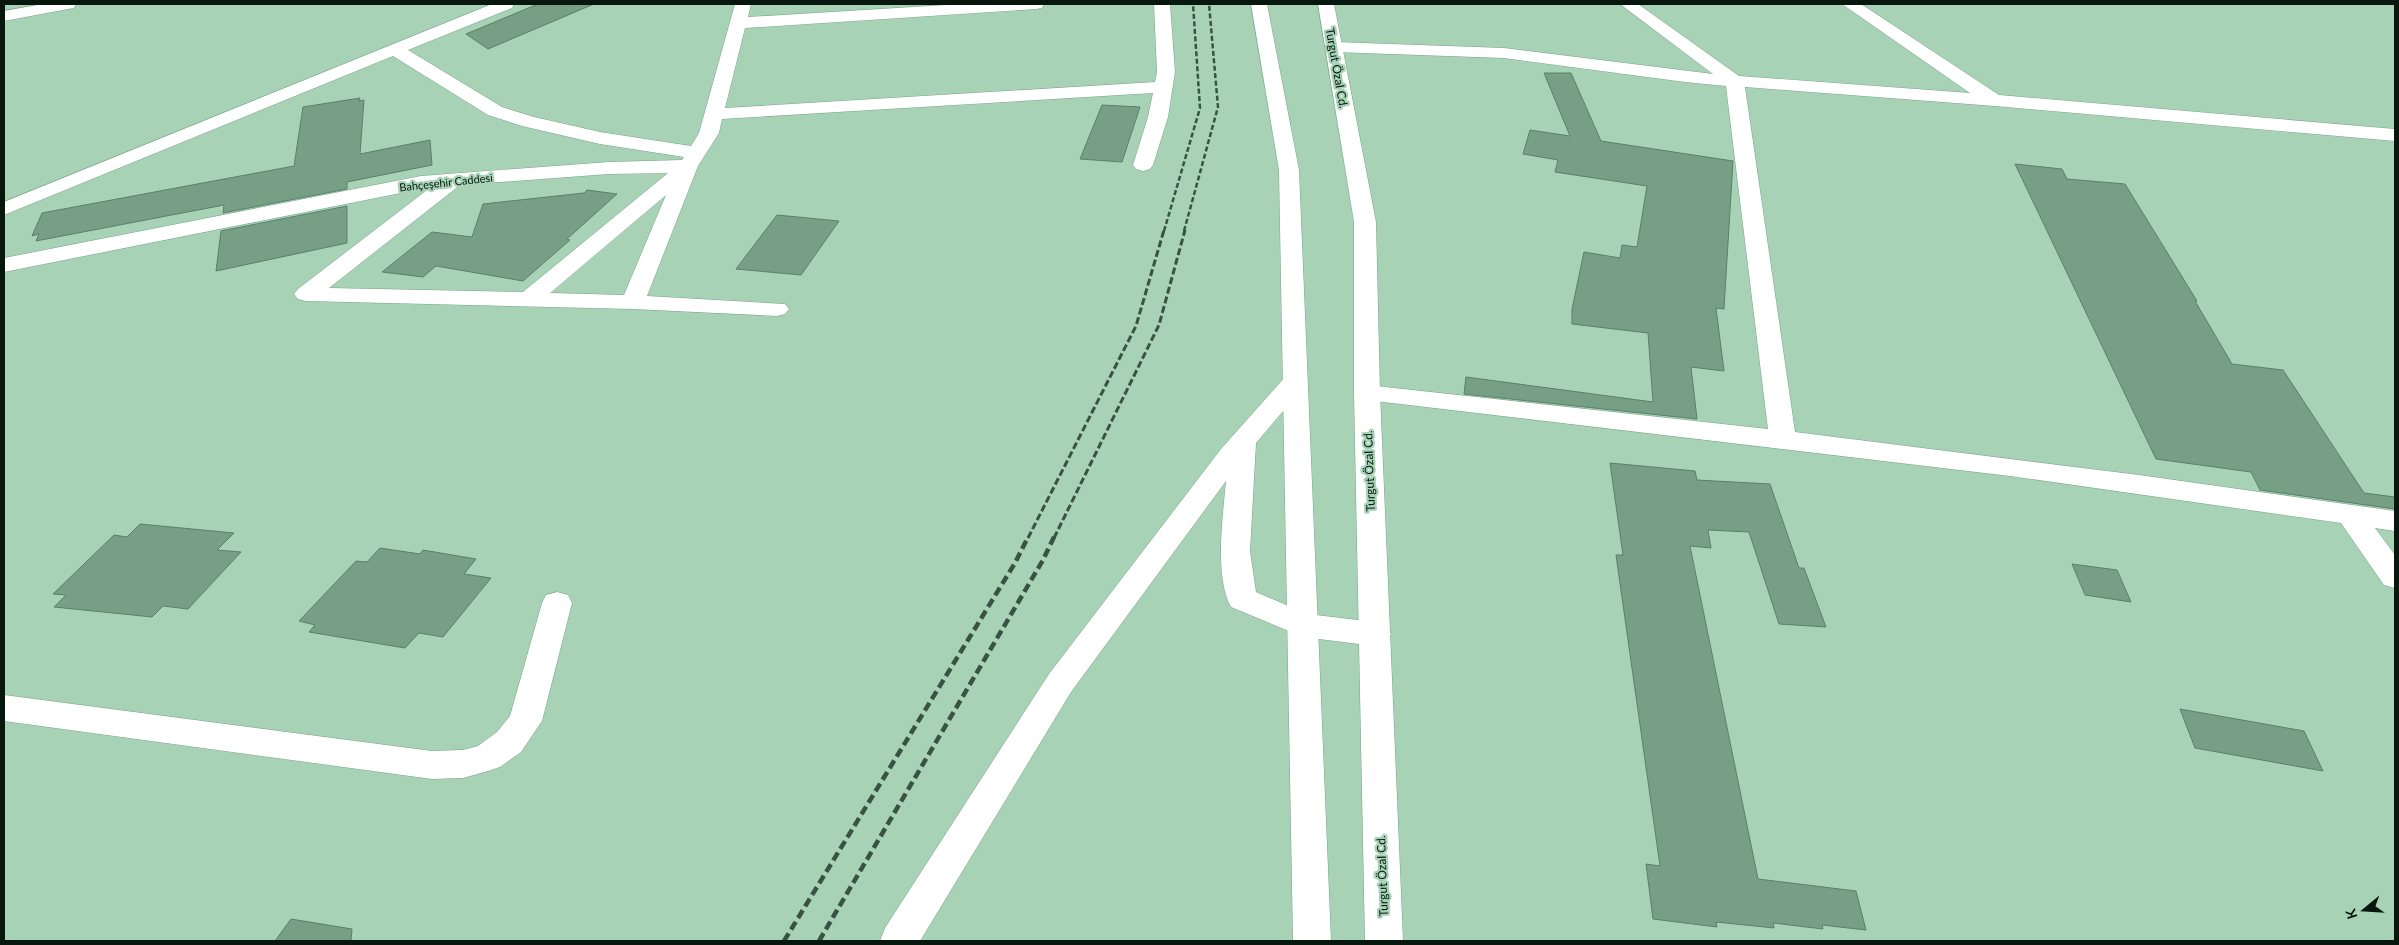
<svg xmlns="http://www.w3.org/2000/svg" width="2399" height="945" viewBox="0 0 2399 945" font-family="Lato,sans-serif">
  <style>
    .building { fill: #779f85; stroke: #5a8168 }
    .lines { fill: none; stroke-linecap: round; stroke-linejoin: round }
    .minor-casing { stroke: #7aa388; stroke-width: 1 }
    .major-casing { stroke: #7aa388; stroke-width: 1 }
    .minor { fill: #fff; fill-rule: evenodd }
    .major { fill: #fff; fill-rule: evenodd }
    .rail-far2 { stroke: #395243; stroke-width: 2.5; stroke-dasharray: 5 2.5; stroke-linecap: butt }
    .rail-far1 { stroke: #395243; stroke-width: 3; stroke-dasharray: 7 3; stroke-linecap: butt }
    .rail { stroke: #395243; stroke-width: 4.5; stroke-dasharray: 9 4.5; stroke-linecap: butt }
    .labels { text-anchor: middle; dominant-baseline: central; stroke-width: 4.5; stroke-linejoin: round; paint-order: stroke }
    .far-street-label { font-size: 11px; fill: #07170e; stroke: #a7d2b6 }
    .street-label { font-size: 12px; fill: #07170e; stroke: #a7d2b6 }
  </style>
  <rect width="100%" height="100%" fill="#a7d2b6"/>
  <!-- building -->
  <path class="building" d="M 538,4 L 594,4 L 488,49 L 466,34 Z
    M 1544,73 L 1571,73 L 1601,141 L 1733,161 L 1724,309 L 1716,308 L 1724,371 L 1691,367 L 1697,419 L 1464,394 L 1466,377 L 1653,402 L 1648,333 L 1572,324 L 1572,309 L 1584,252 L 1620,258 L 1622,245 L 1637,247 L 1647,186 L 1555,172 L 1558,160 L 1523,154 L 1530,130 L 1570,136 Z
    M 360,98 L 359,101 L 364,100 L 360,154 L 430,140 L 432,165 L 347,182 L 347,189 L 223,213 L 224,205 L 36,241 L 39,234 L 32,236 L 42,213 L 294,166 L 303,107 Z
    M 1102,105 L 1140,107 L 1122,162 L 1080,159 Z
    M 2015,164 L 2062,169 L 2067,179 L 2125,184 L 2197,301 L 2195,301 L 2232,364 L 2283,370 L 2364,493 L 2395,497 L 2395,509 L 2260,490 L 2251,472 L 2156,459 Z
    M 587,190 L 617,194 L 567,239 L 570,240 L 523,281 L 436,266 L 423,277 L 382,272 L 432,232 L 472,237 L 483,204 L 584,193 Z
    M 347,206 L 347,243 L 216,271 L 221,231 Z
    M 777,215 L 839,221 L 801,275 L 736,269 Z
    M 1610,463 L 1695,471 L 1697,480 L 1770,484 L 1799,568 L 1804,568 L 1826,627 L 1779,624 L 1749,532 L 1708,530 L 1711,548 L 1690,546 L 1758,879 L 1856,891 L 1866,930 L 1822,925 L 1823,929 L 1773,923 L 1774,928 L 1716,922 L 1717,927 L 1653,919 L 1646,864 L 1660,866 L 1616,555 L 1623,555 Z
    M 140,524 L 234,533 L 217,550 L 241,552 L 188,609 L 163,606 L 152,617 L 54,607 L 66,595 L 53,594 L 114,535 L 127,537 Z
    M 380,548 L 420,554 L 423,550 L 476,559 L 464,574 L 491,578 L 443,637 L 419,633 L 405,648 L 309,632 L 315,625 L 299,621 L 356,561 L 367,562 Z
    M 2072,564 L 2117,570 L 2131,602 L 2085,595 Z
    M 2180,709 L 2304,731 L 2323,771 L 2195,748 Z
    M 291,919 L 352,929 L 351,941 L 275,941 Z"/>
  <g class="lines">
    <defs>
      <path id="minor" d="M 43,4 L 76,4 L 74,8 L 68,9 L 4,21 L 4,11 Z
        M 492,4 L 514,4 L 512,8 L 408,50 L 502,107 L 534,117 L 600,132 L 691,146 L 699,133 L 735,4 L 751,4 L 748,17 L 962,4 L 1044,4 L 1042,8 L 1036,9 L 745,28 L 725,108 L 1155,82 L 1157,72 L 1154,4 L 1170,4 L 1175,72 L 1168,117 L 1153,165 L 1150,169 L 1143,171 L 1136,169 L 1133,165 L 1148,117 L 1153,93 L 722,119 L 719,133 L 698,166 L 647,296 L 785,304 L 789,309 L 785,314 L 777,316 L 633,309 L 306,301 L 298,299 L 294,294 L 298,289 L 431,187 L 4,272 L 4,258 L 421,176 L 609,162 L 682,160 L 684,157 L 600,144 L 522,126 L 488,115 L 393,56 L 4,215 L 4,202 ZM 668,173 L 523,292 L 329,288 L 460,185 L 609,174 ZM 666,195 L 624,295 L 550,293 Z
        M 1620,4 L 1638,4 L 1739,76 L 1970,93 L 1842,4 L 1861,4 L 1999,95 L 2395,129 L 2395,141 L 1995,106 L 1745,87 L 1795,432 L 2139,475 L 2395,511 L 2395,531 L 2375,528 L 2395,555 L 2395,588 L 2384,585 L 2341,523 L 2010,476 L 1358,399 L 1354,393 L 1358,387 L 1367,385 L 1768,429 L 1726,86 L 1685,82 L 1504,58 L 1334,52 L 1328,51 L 1325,47 L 1328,43 L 1334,42 L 1504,48 L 1713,74 Z
        M 1295,374 L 1304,376 L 1308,382 L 1256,443 L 1250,551 L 1256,592 L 1307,614 L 1375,622 L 1386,626 L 1391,634 L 1386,642 L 1375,646 L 1303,637 L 1231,607 C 1214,576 1223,516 1226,481 L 1071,692 L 920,941 L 880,941 L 885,928 L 1049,674 L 1221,449 L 1286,376 Z
        M 557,592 L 568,595 L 572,603 L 542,721 L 521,752 L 500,767 L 488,771 L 463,778 L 432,779 L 4,721 L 4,695 L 432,751 L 463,750 L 478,746 L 497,732 L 510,716 L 542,603 L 546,595 Z"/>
      <path id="major" d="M 1251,4 L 1267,4 L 1299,170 L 1331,941 L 1293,941 L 1279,170 Z
        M 1318,4 L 1334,4 L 1376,222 L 1380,393 L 1403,941 L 1365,941 L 1354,393 L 1354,222 Z"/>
    </defs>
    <!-- minor casing -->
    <use href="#minor" class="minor-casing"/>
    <!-- major casing -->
    <use href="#major" class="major-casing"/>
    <!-- minor -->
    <use href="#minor" class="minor"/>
    <!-- major -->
    <use href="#major" class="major"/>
    <!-- rail-far2 -->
    <path class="rail-far2" d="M 1164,231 L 1200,108 L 1193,4
      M 1184,231 L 1218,107 L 1209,4"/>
    <!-- rail-far1 -->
    <path class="rail-far1" d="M 1028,538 L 1136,326 L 1164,230
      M 1054,538 L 1159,325 L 1185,230"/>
    <!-- rail -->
    <path class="rail" d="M 784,941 L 1015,563 L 1028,537
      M 819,941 L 1043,560 L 1054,537"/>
  </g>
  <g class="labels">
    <!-- far-street labels -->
    <g class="far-street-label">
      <text transform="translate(446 182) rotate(-6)">Bahçeşehir Caddesi</text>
    </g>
    <!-- street labels -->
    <g class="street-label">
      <text transform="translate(1337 68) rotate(80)">Turgut Özal Cd.</text>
      <text transform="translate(1369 471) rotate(-92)">Turgut Özal Cd.</text>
      <text transform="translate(1382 876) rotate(-92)">Turgut Özal Cd.</text>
    </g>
  </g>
  <!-- border -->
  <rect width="2399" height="945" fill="none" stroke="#07170e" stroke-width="10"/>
  <!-- north arrow -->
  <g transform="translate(2364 910) rotate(252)" stroke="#a7d2b6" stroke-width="4" paint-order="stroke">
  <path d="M0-4L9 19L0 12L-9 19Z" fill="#07170e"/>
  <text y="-8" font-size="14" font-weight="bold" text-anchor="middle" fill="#07170e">K</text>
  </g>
</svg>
